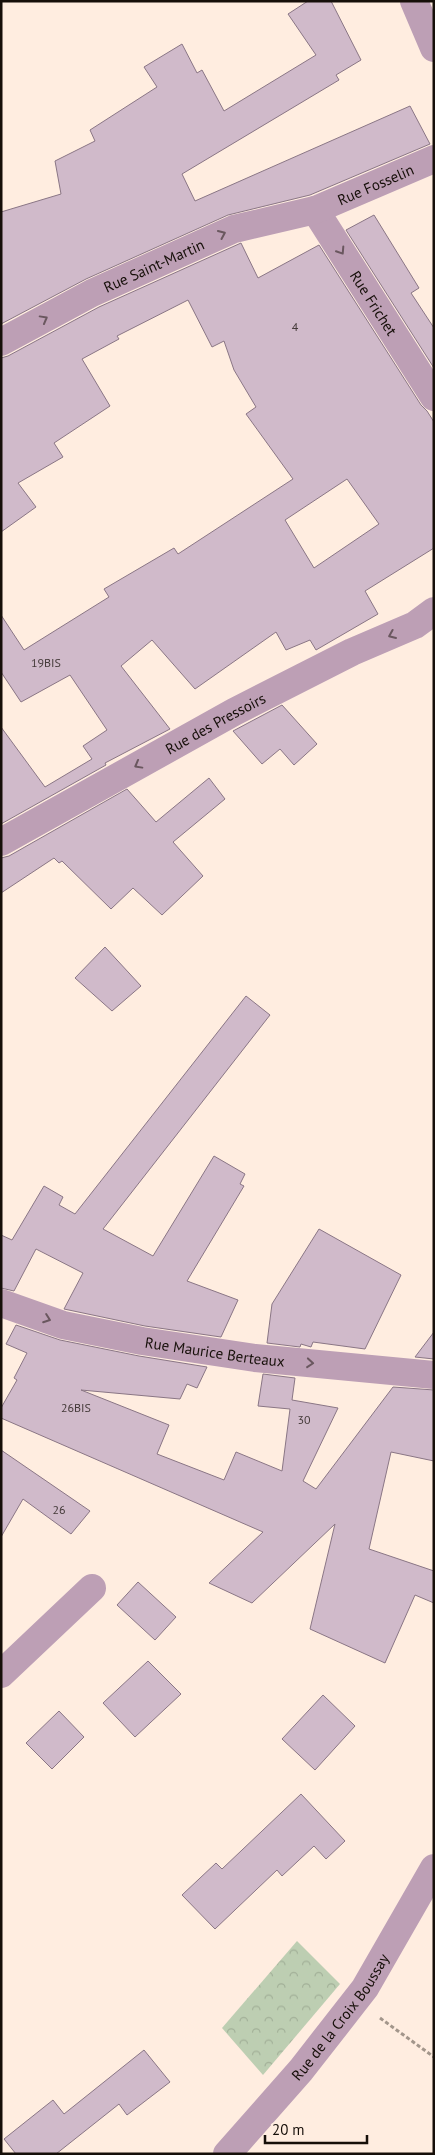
<svg xmlns="http://www.w3.org/2000/svg" width="435" height="2155" viewBox="0 0 435 2155" font-family="'PT Sans',sans-serif">
  <style>
    .park { fill: url(#park-crowns) }
    .building { fill: #d0baca; stroke: #8a7685; fill-rule: evenodd }
    .lines { fill: none; stroke-linecap: round; stroke-linejoin: round }
    .path { stroke: #a3968b; stroke-width: 3; stroke-dasharray: 4 2.5; stroke-linecap: butt }
    .street { stroke: #bd9fb5; stroke-width: 28 }
    .oneway { stroke: #6a575f }
    .labels { text-anchor: middle; dominant-baseline: central; stroke-width: 4; stroke-linejoin: round; paint-order: stroke }
    .number-label { font-size: 12px; fill: #443a39 }
    .street-label { font-size: 15px; fill: #160f09; stroke: #ffede0 }
  </style>
  <defs>
    <pattern id="park-crowns" width="20" height="18" patternUnits="userSpaceOnUse" patternTransform="scale(1.25)"><rect width="20" height="18" fill="#bdceb2"/><path d="M2 6a3 3 0 1 1 6 0M12 15a3 3 0 1 1 6 0" fill="none" stroke="#a2b098"/></pattern>
  </defs>
  <rect width="100%" height="100%" fill="#ffede0"/>
  <!-- park -->
  <path class="park" d="M 297,1941 L 340,1984 L 263,2075 L 222,2028 Z"/>
  <!-- building -->
  <path class="building" d="M 308,1 L 331,1 L 361,60 L 336,75 L 339,80 L 182,174 L 195,201 L 410,106 L 430,144 L 310,195 L 228,215 L 86,279 L 1,324 L 1,212 L 61,194 L 55,161 L 95,141 L 90,130 L 157,87 L 144,67 L 182,44 L 197,73 L 202,70 L 224,111 L 316,55 L 288,14 Z
    M 374,215 L 419,288 L 411,293 L 434,328 L 434,368 L 346,230 Z
    M 241,243 L 258,278 L 319,245 L 421,405 L 427,411 L 434,422 L 434,548 L 365,591 L 378,614 L 316,650 L 310,640 L 286,650 L 276,632 L 195,689 L 152,640 L 121,666 L 170,729 L 105,763 L 106,765 L 1,824 L 1,727 L 45,787 L 92,759 L 83,746 L 107,730 L 70,675 L 21,702 L 1,672 L 1,615 L 24,650 L 109,597 L 104,589 L 174,548 L 178,554 L 293,479 L 246,414 L 256,407 L 234,370 L 224,341 L 212,347 L 188,300 L 117,336 L 119,339 L 82,359 L 110,406 L 54,443 L 63,457 L 18,483 L 36,507 L 1,532 L 1,358 L 8,356 L 99,307 ZM 347,479 L 379,524 L 314,568 L 285,520 Z
    M 282,705 L 317,744 L 294,765 L 280,749 L 262,764 L 233,731 Z
    M 209,778 L 225,799 L 173,842 L 203,876 L 162,915 L 133,888 L 111,909 L 62,861 L 59,863 L 54,858 L 1,893 L 1,858 L 9,856 L 127,789 L 156,822 Z
    M 105,947 L 141,986 L 112,1011 L 75,978 Z
    M 246,996 L 270,1015 L 103,1229 L 153,1256 L 214,1156 L 245,1174 L 240,1184 L 244,1186 L 187,1281 L 238,1300 L 221,1337 L 145,1326 L 64,1309 L 83,1273 L 36,1249 L 14,1291 L 1,1288 L 1,1235 L 12,1240 L 44,1186 L 63,1197 L 59,1205 L 75,1214 Z
    M 319,1229 L 401,1275 L 365,1349 L 313,1342 L 311,1347 L 301,1344 L 300,1347 L 267,1343 L 272,1304 Z
    M 16,1325 L 60,1340 L 139,1356 L 207,1367 L 197,1388 L 187,1384 L 180,1399 L 81,1390 L 169,1425 L 157,1454 L 224,1480 L 236,1452 L 282,1471 L 290,1409 L 258,1406 L 263,1374 L 295,1378 L 292,1400 L 338,1408 L 303,1481 L 316,1489 L 393,1387 L 434,1390 L 434,1461 L 391,1452 L 369,1549 L 434,1571 L 434,1603 L 415,1595 L 385,1663 L 310,1629 L 335,1524 L 252,1603 L 209,1583 L 263,1532 L 1,1418 L 1,1408 L 17,1380 L 14,1378 L 27,1353 L 6,1344 Z
    M 434,1332 L 434,1359 L 415,1357 Z
    M 1,1450 L 90,1511 L 71,1534 L 23,1499 L 1,1537 Z
    M 138,1582 L 176,1617 L 155,1640 L 117,1605 Z
    M 148,1661 L 181,1694 L 135,1737 L 103,1703 Z
    M 323,1695 L 355,1726 L 315,1770 L 282,1739 Z
    M 59,1711 L 84,1737 L 52,1769 L 26,1743 Z
    M 301,1794 L 345,1841 L 326,1859 L 314,1846 L 282,1876 L 277,1870 L 215,1929 L 182,1895 L 216,1863 L 222,1869 Z
    M 144,2050 L 170,2082 L 127,2115 L 119,2104 L 56,2154 L 16,2154 L 4,2139 L 53,2100 L 64,2114 Z"/>
  <g class="lines">
    <!-- path -->
    <path class="path" d="M 380,2018 L 434,2057"/>
    <!-- street -->
    <g class="street">
      <path d="M 414,1 L 434,48"/>
      <path id="s1" d="M 315,210 L 434,397"/>
      <path id="s2" d="M 1,342 L 92,293 L 234,229 L 315,210 L 434,159"/>
      <path id="s3" d="M 1,842 L 234,712 L 352,652 L 415,625 L 434,611"/>
      <path id="s4" d="M 1,1303 L 63,1325 L 142,1341 L 255,1358 L 434,1375"/>
      <path d="M 1,1674 L 92,1588"/>
      <path id="s5" d="M 227,2154 L 301,2070 L 365,1988 L 434,1868"/>
    </g>
  </g>
  <!-- one-way arrows -->
  <defs><path id="oneway-chevron" d="M-2-3.5L2.5 0L-2 3.5" fill="none" stroke-width="1.6" stroke-linecap="round" stroke-linejoin="round" transform="scale(1.25)"/></defs>
  <g class="oneway">
    <use href="#oneway-chevron" transform="translate(222 234) rotate(-24)"/>
    <use href="#oneway-chevron" transform="translate(341 251) rotate(57)"/>
    <use href="#oneway-chevron" transform="translate(44 319) rotate(-29)"/>
    <use href="#oneway-chevron" transform="translate(392 635) rotate(157)"/>
    <use href="#oneway-chevron" transform="translate(138 765) rotate(151)"/>
    <use href="#oneway-chevron" transform="translate(47 1319) rotate(20)"/>
    <use href="#oneway-chevron" transform="translate(310 1363) rotate(5)"/>
  </g>
  <g class="labels">
    <!-- number labels -->
    <g class="number-label">
      <text x="295" y="326">4</text>
      <text x="46" y="662">19BIS</text>
      <text x="76" y="1407">26BIS</text>
      <text x="304" y="1419">30</text>
      <text x="59" y="1509">26</text>
    </g>
    <!-- street labels -->
    <g class="street-label">
      <text stroke="none"><textPath href="#s2" startOffset="408">Rue Fosselin</textPath></text>
      <text stroke="none"><textPath href="#s2" startOffset="171">Rue Saint-Martin</textPath></text>
      <text stroke="none"><textPath href="#s1" startOffset="110">Rue Frichet</textPath></text>
      <text stroke="none"><textPath href="#s3" startOffset="245">Rue des Pressoirs</textPath></text>
      <text stroke="none"><textPath href="#s4" startOffset="220">Rue Maurice Berteaux</textPath></text>
      <text stroke="none"><textPath href="#s5" startOffset="178">Rue de la Croix Boussay</textPath></text>
    </g>
  </g>
  <!-- border -->
  <rect width="435" height="2155" fill="none" stroke="#160f09" stroke-width="5"/>
  <!-- scale -->
  <path d="M265 2135v8h102v-8" fill="none" stroke="#160f09" stroke-width="2.5"/>
  <text x="272" y="2135" font-size="15" fill="#160f09" stroke="#ffede0" stroke-width="4" paint-order="stroke">20 m</text>
</svg>
